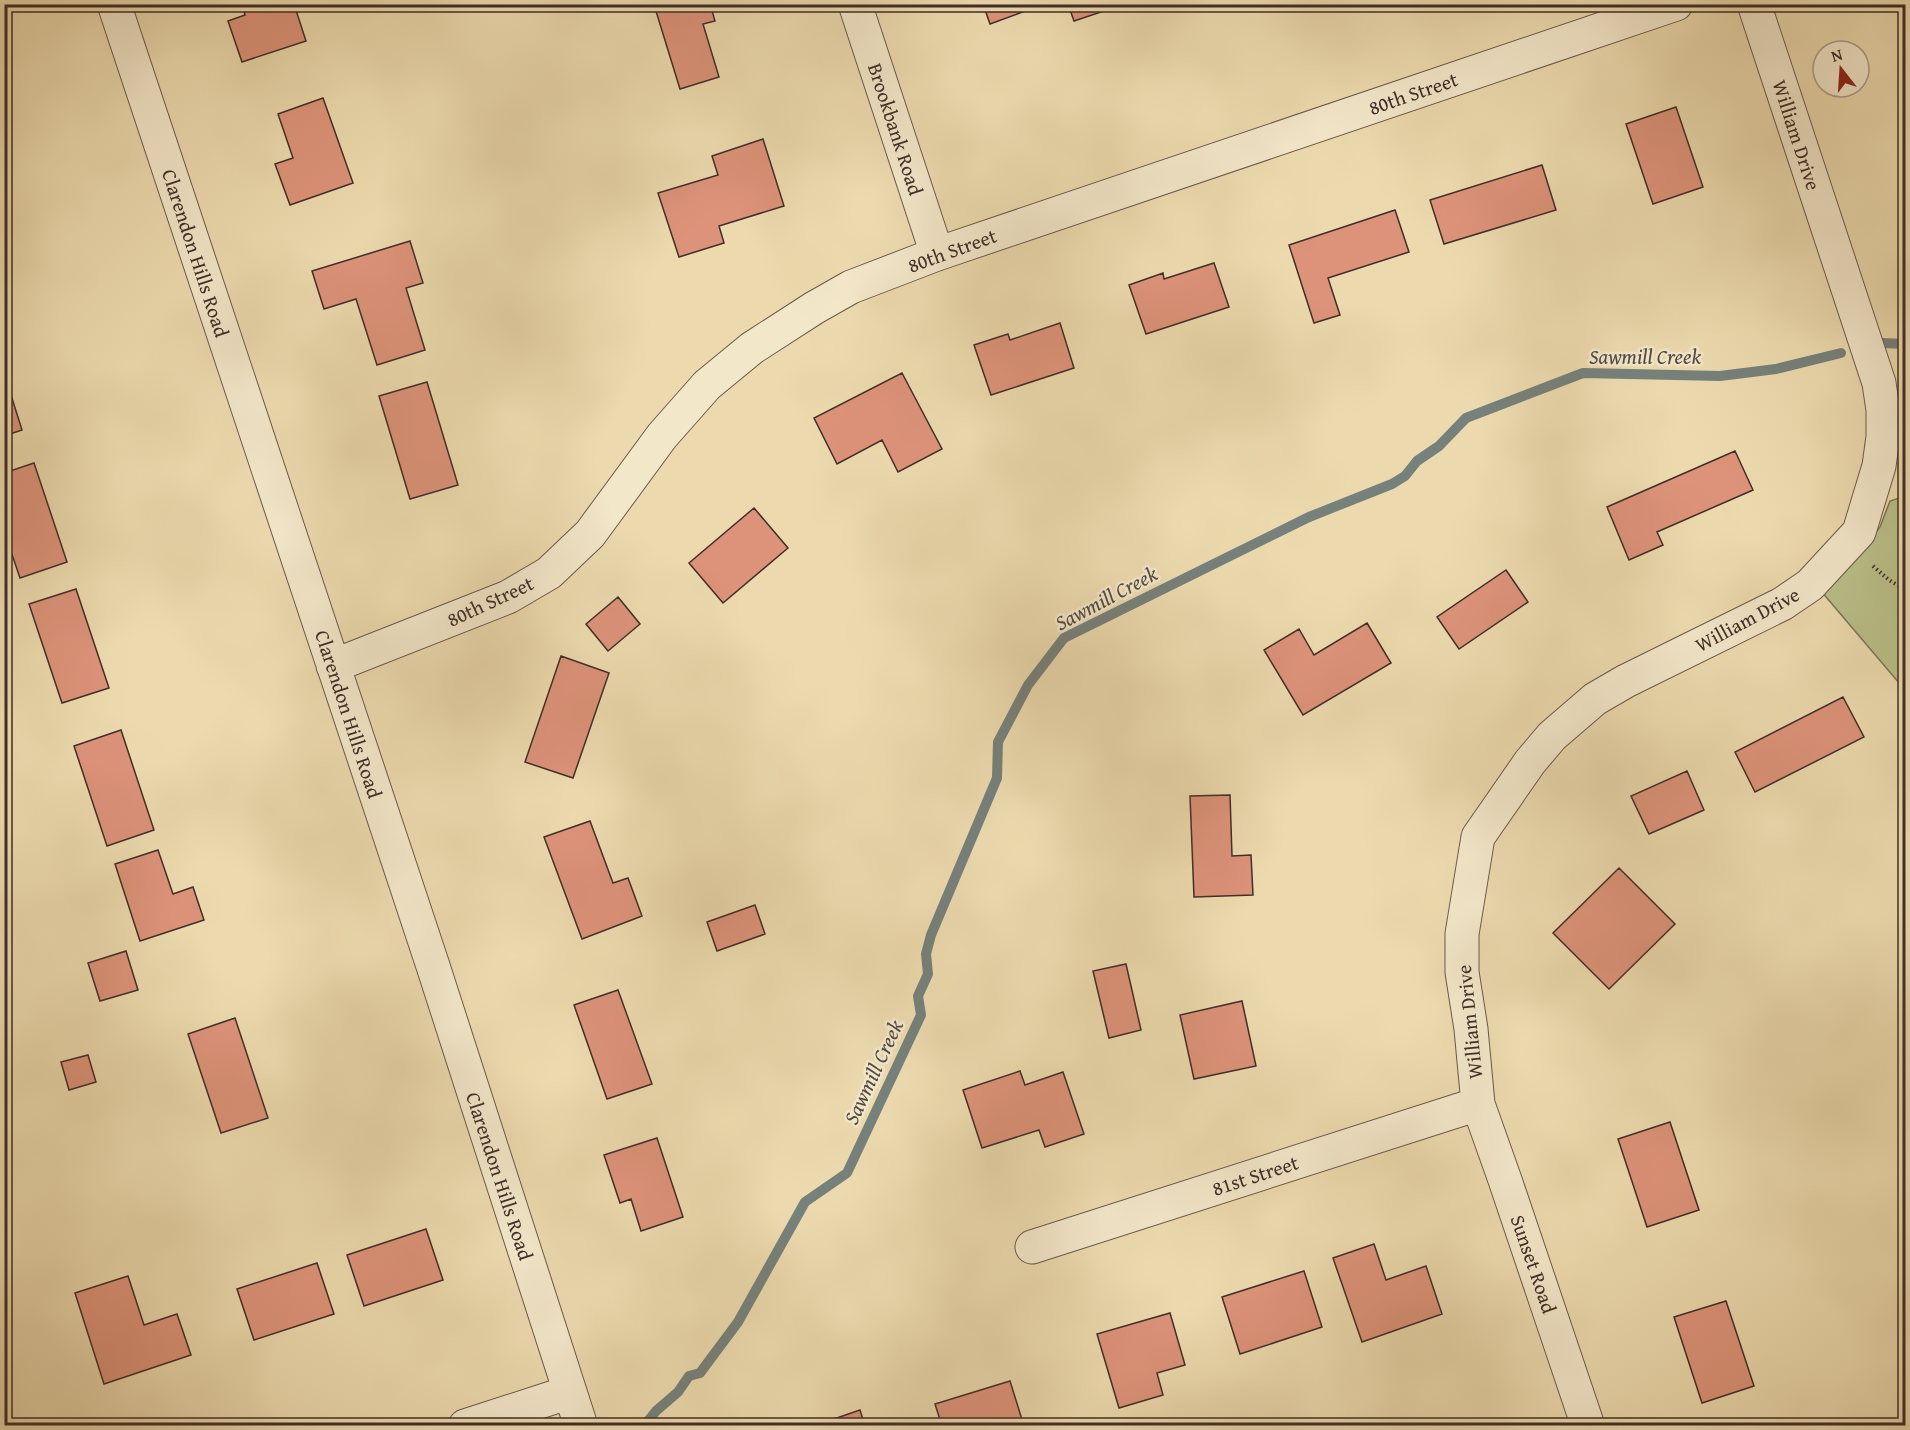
<svg xmlns="http://www.w3.org/2000/svg" width="1910" height="1430" viewBox="0 0 1910 1430" font-family="'Gentium Book Plus',serif">
  <style>
    .green { fill: #b9bf89; stroke: #7c7658; stroke-width: 1.5 }
    .lines { fill: none; stroke-linecap: round; stroke-linejoin: round }
    .stream { stroke: #76817b; stroke-width: 10 }
    .building { fill: #dd937a; stroke: #3f2e28; stroke-width: 1.5 }
    .minor-casing { stroke: #6a594a; stroke-width: 35 }
    .path { stroke: #3f2e28; stroke-width: 4; stroke-dasharray: 1.5 3; stroke-linecap: butt }
    .minor { stroke: #f3e7ca; stroke-width: 33 }
    .labels { text-anchor: middle; dominant-baseline: central; stroke-width: 5; stroke-linejoin: round; paint-order: stroke }
    .street-label { font-size: 20px; fill: #3f2e28; stroke: #f3e7ca }
    .water-label { font-size: 21px; font-style: italic; fill: #514a44; stroke: #f3e7ca }
  </style>
  <rect width="100%" height="100%" fill="#ecdaae"/>
  <filter id="stains"><feTurbulence type="fractalNoise" baseFrequency=".00333" numOctaves="4"/><feColorMatrix values="0 0 0 0 .2 0 0 0 0 .09 0 0 0 0 .02 0 0 0 .5 -.17"/></filter>
  <radialGradient id="worn" r=".72"><stop offset=".6" stop-color="#630" stop-opacity="0"/><stop offset="1" stop-color="#630" stop-opacity=".3"/></radialGradient>
  <!-- green -->
  <path class="green" d="M 1905,496 L 1905,690 L 1821,591 L 1859,555 L 1880,527 L 1890,501 Z"/>
  <g class="lines">
    <!-- stream -->
    <path class="stream" d="M 1882,343 L 1906,344
      M 644,1426 L 656,1411 L 678,1392 L 689,1376 L 700,1373 L 738,1322 L 805,1202 L 847,1173 L 921,1015 L 918,996 L 928,974 L 926,954 L 931,935 L 997,778 L 998,742 L 1028,685 L 1064,638 L 1309,517 L 1392,484 L 1405,476 L 1417,461 L 1439,446 L 1466,418 L 1583,373 L 1720,376 L 1776,369 L 1841,353"/>
  </g>
  <!-- building -->
  <path class="building" d="M 242,4 L 294,4 L 306,41 L 242,62 L 228,21 L 245,15 Z
    M 666,4 L 710,4 L 715,21 L 703,24 L 719,77 L 680,89 L 655,8 Z
    M 983,4 L 1026,4 L 1028,10 L 990,24 Z
    M 1068,4 L 1112,4 L 1113,8 L 1074,21 Z
    M 323,98 L 353,183 L 290,205 L 275,164 L 293,158 L 278,114 Z
    M 1676,107 L 1703,187 L 1653,204 L 1626,124 Z
    M 763,139 L 784,206 L 719,226 L 724,243 L 679,257 L 658,193 L 718,175 L 712,156 Z
    M 1542,165 L 1556,210 L 1444,244 L 1430,200 Z
    M 1395,210 L 1409,252 L 1328,278 L 1340,315 L 1314,323 L 1289,245 Z
    M 410,241 L 423,283 L 406,288 L 425,350 L 377,365 L 356,299 L 324,309 L 312,271 Z
    M 1214,263 L 1229,307 L 1146,334 L 1129,285 L 1163,273 L 1164,279 Z
    M 1060,323 L 1074,368 L 991,395 L 974,345 L 1008,334 L 1010,340 Z
    M 902,373 L 942,449 L 898,472 L 882,440 L 837,464 L 814,418 Z
    M 427,382 L 458,485 L 410,499 L 379,396 Z
    M 11,395 L 22,430 L 4,436 L 4,397 Z
    M 1735,451 L 1753,490 L 1657,532 L 1663,545 L 1629,560 L 1607,507 Z
    M 34,463 L 67,562 L 20,578 L 4,531 L 4,473 Z
    M 754,508 L 788,548 L 723,603 L 689,563 Z
    M 1506,570 L 1528,602 L 1459,649 L 1437,617 Z
    M 76,589 L 109,688 L 62,703 L 29,604 Z
    M 618,597 L 640,624 L 608,651 L 586,624 Z
    M 1367,623 L 1391,663 L 1303,715 L 1264,650 L 1299,629 L 1314,655 Z
    M 561,656 L 609,673 L 573,778 L 525,762 Z
    M 1843,697 L 1864,737 L 1755,792 L 1735,752 Z
    M 121,730 L 154,830 L 107,846 L 74,746 Z
    M 1687,771 L 1704,810 L 1649,834 L 1631,796 Z
    M 1230,795 L 1232,856 L 1251,855 L 1253,895 L 1194,897 L 1190,796 Z
    M 590,821 L 613,883 L 628,878 L 642,916 L 582,939 L 544,837 Z
    M 158,850 L 173,894 L 193,887 L 204,920 L 140,941 L 115,864 Z
    M 1619,868 L 1675,924 L 1609,989 L 1553,933 Z
    M 755,905 L 765,934 L 717,951 L 707,922 Z
    M 126,951 L 138,990 L 100,1001 L 88,963 Z
    M 1126,964 L 1141,1030 L 1109,1038 L 1093,971 Z
    M 618,990 L 652,1084 L 607,1099 L 574,1005 Z
    M 1242,1001 L 1256,1066 L 1194,1079 L 1180,1015 Z
    M 235,1018 L 268,1118 L 221,1133 L 188,1034 Z
    M 88,1055 L 96,1082 L 69,1090 L 61,1062 Z
    M 1020,1071 L 1025,1085 L 1063,1072 L 1084,1134 L 1045,1147 L 1039,1130 L 982,1148 L 963,1090 Z
    M 1670,1122 L 1699,1210 L 1647,1227 L 1618,1139 Z
    M 657,1138 L 683,1217 L 641,1231 L 631,1199 L 620,1203 L 604,1155 Z
    M 426,1229 L 443,1280 L 364,1306 L 347,1255 Z
    M 1374,1244 L 1386,1280 L 1426,1266 L 1442,1314 L 1362,1342 L 1333,1258 Z
    M 317,1263 L 334,1314 L 254,1340 L 237,1289 Z
    M 1304,1271 L 1322,1327 L 1240,1354 L 1222,1297 Z
    M 128,1276 L 144,1325 L 177,1314 L 191,1355 L 104,1384 L 75,1293 Z
    M 1726,1301 L 1754,1386 L 1702,1403 L 1674,1317 Z
    M 1170,1313 L 1185,1365 L 1157,1373 L 1163,1395 L 1119,1408 L 1097,1334 Z
    M 1010,1381 L 1024,1426 L 942,1426 L 935,1404 Z
    M 860,1410 L 865,1426 L 829,1426 L 828,1421 Z"/>
  <g class="lines">
    <defs>
      <path id="minor" d="M 114,4 L 433,966 L 581,1426
        M 855,4 L 937,254
        M 333,666 L 508,597 L 549,573 L 590,534 L 662,436 L 707,385 L 752,348 L 814,308 L 851,287 L 937,254 L 1676,4
        M 1032,1247 L 1478,1104
        M 465,1426 L 570,1392
        M 1588,1426 L 1505,1180 L 1478,1104 L 1471,1029 L 1462,972 L 1462,934 L 1478,837 L 1530,762 L 1552,736 L 1595,699 L 1626,681 L 1782,604 L 1810,585 L 1859,532 L 1879,466 L 1883,437 L 1883,410 L 1879,383 L 1754,4"/>
    </defs>
    <!-- minor casing -->
    <use href="#minor" class="minor-casing"/>
    <!-- path -->
    <path class="path" d="M 1873,566 L 1889,580 L 1906,590"/>
    <!-- minor -->
    <use href="#minor" class="minor"/>
  </g>
  <g class="labels">
    <!-- street labels -->
    <g class="street-label">
      <text transform="translate(1413 93) rotate(-19)">80th Street</text>
      <text transform="translate(896 129) rotate(72)">Brookbank Road</text>
      <text transform="translate(1797 135) rotate(72)">William Drive</text>
      <text transform="translate(952 250) rotate(-20)">80th Street</text>
      <text transform="translate(196 253) rotate(72)">Clarendon Hills Road</text>
      <text transform="translate(490 601) rotate(-25)">80th Street</text>
      <text transform="translate(1747 619) rotate(-28)">William Drive</text>
      <text transform="translate(349 714) rotate(72)">Clarendon Hills Road</text>
      <text transform="translate(1469 1022) rotate(-96)">William Drive</text>
      <text transform="translate(1255 1175) rotate(-18)">81st Street</text>
      <text transform="translate(500 1176) rotate(72)">Clarendon Hills Road</text>
      <text transform="translate(1534 1264) rotate(71)">Sunset Road</text>
    </g>
    <!-- water labels -->
    <g class="water-label">
      <text x="1645" y="356">Sawmill Creek</text>
      <text transform="translate(1106 598) rotate(-28)">Sawmill Creek</text>
      <text transform="translate(873 1072) rotate(-65)">Sawmill Creek</text>
    </g>
  </g>
  <!-- margin -->
  <rect width="1910" height="1430" fill="none" stroke="#ecdaae" stroke-width="24"/>
  <rect x="6" y="6" width="1898" height="1418" fill="none" stroke="#3f2e28" stroke-width="3"/>
  <rect x="12" y="12" width="1886" height="1406" fill="none" stroke="#3f2e28" stroke-width="1.5"/>
  <!-- north arrow -->
  <g transform="translate(1841 69) rotate(343)"><circle r="28" fill="#f3e7ca" stroke="#ab9d89" stroke-width="1.5"/>
  <path d="M0-4.5L10 22L0 15L-10 22Z" fill="#8f2418"/>
  <text y="-9" font-size="16" font-weight="bold" text-anchor="middle" fill="#3f2e28">N</text>
  </g>
  <rect width="100%" height="100%" filter="url(#stains)"/>
  <rect width="100%" height="100%" fill="url(#worn)"/>
</svg>
